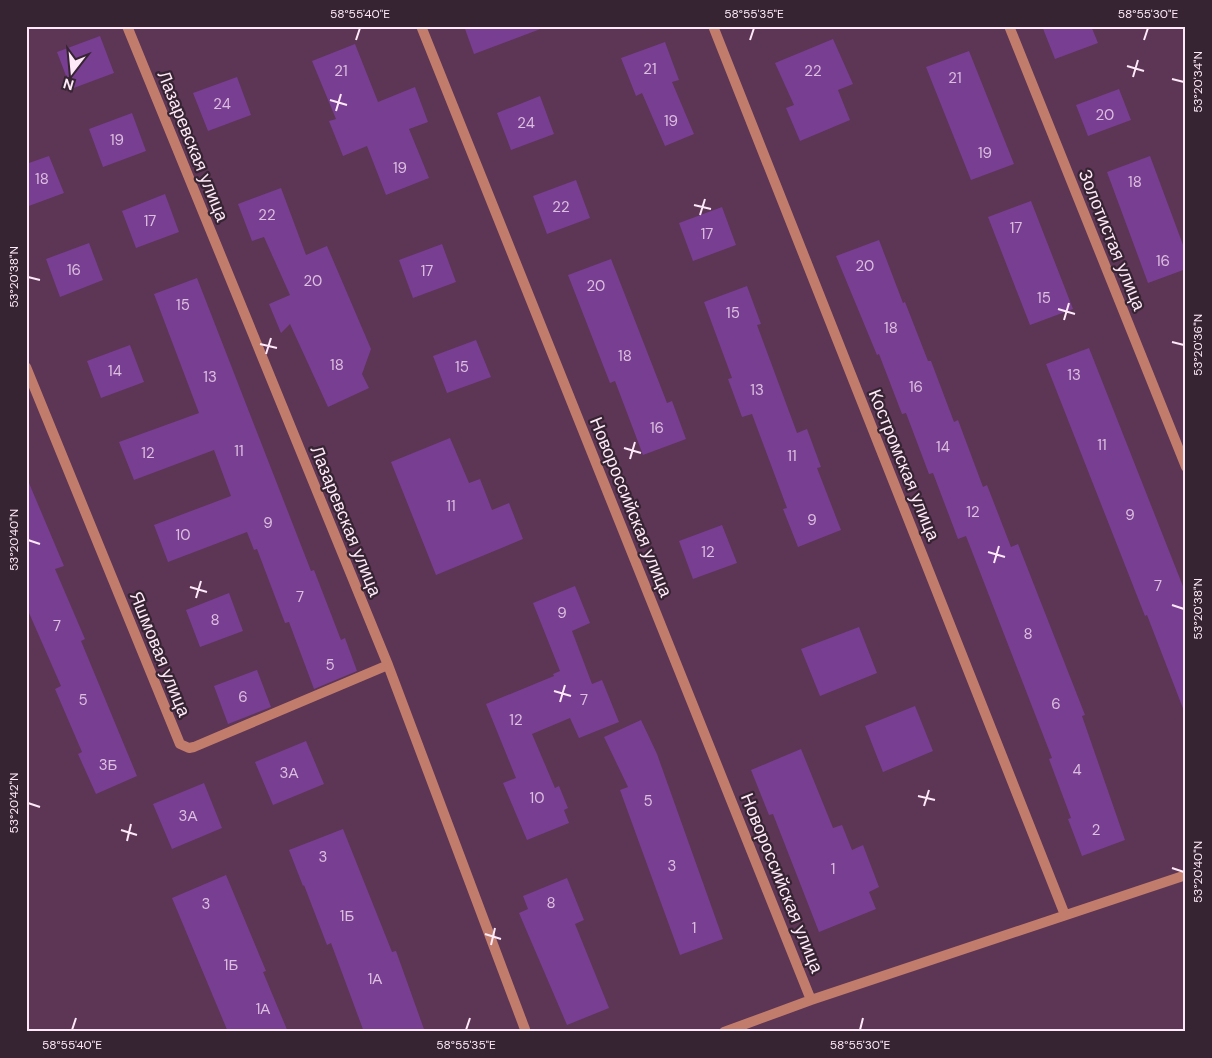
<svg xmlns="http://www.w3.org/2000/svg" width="1212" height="1058" viewBox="0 0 1212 1058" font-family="'DM Sans',sans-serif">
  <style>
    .building { fill: #783e92 }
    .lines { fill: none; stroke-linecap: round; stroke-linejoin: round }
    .minor { stroke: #c27c6c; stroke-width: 10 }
    .ticks { fill: none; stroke: #fde9f8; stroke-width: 2 }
    .labels { text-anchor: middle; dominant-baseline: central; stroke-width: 4.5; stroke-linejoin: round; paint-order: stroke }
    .number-label { font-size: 15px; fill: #dcbede }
    .street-label { font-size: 18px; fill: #fde9f8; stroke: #372433 }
    .neatline { fill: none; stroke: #fde9f8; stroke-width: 2 }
    .ticks-label { font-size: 12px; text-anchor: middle; fill: #fde9f8 }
  </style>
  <rect width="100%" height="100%" fill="#5d3555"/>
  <!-- building -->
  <path class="building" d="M 464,26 L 542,26 L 543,28 L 474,54 Z
    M 1042,26 L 1091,26 L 1098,43 L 1055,59 Z
    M 100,36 L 114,73 L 71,89 L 57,52 Z
    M 833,39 L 853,84 L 838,90 L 850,120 L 800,141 L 786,108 L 794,105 L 775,63 Z
    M 665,42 L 679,80 L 672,82 L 694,134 L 665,146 L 642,93 L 636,96 L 621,58 Z
    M 355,44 L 378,102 L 415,87 L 428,122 L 409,129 L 429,178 L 386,195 L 367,146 L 343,156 L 329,121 L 336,119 L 312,61 Z
    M 969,51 L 1014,164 L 971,180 L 926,67 Z
    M 237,77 L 251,115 L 208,131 L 193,93 Z
    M 1119,89 L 1131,120 L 1088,136 L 1076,105 Z
    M 540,96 L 554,134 L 511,150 L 497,113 Z
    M 132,113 L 146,151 L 103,167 L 89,129 Z
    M 49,156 L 64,193 L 26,207 L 26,164 Z
    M 1150,156 L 1186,253 L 1186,269 L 1148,283 L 1107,172 Z
    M 576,180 L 590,218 L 547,234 L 533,196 Z
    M 281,188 L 306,255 L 327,246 L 371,349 L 362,374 L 369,388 L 328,407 L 290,324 L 281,333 L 269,304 L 290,295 L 264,237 L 252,241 L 238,204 Z
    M 165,194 L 179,232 L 136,248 L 122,211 Z
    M 1031,201 L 1073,309 L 1030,325 L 988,217 Z
    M 722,207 L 736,245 L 693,261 L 679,223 Z
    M 879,240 L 903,303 L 905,302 L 928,361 L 931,361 L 954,422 L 958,420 L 983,487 L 987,485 L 1011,547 L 1018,544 L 1085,715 L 1082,716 L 1125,840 L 1082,856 L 1068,819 L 1071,818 L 1049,759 L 1052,758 L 966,536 L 958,539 L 933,473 L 929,474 L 906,413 L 902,414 L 879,354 L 877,355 L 836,256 Z
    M 89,243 L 103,280 L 60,297 L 46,259 Z
    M 442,244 L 456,282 L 413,298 L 399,260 Z
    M 611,259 L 667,403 L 672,401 L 686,439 L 643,455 L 615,381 L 610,383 L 568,275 Z
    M 197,278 L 311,571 L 314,570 L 341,640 L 345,638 L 357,671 L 314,689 L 289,622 L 285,623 L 257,549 L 254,550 L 247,532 L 168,562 L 154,525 L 231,496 L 214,450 L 134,480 L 119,442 L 199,413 L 154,294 Z
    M 747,286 L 761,324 L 757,325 L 797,433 L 807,429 L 821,467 L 817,468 L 841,530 L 798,547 L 783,509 L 787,508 L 752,414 L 742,417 L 728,379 L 732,378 L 704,302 Z
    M 476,340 L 491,377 L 447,393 L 433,356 Z
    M 130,345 L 144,382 L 101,398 L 87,361 Z
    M 1089,348 L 1186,594 L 1186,711 L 1184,711 L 1147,615 L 1145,616 L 1046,364 Z
    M 450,438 L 469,483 L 480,479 L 492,510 L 509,503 L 523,539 L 436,575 L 391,462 Z
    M 26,476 L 64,566 L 55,569 L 85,639 L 81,641 L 137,776 L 96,794 L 78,754 L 82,752 L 55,689 L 61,686 L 26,606 Z
    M 722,525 L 737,563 L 693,579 L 679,541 Z
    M 575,586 L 590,623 L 572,631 L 592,684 L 602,680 L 619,722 L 579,738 L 570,718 L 532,734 L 555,788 L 559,786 L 568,808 L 564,810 L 569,823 L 527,840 L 503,783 L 516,778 L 486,704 L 554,676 L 553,674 L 560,671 L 533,603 Z
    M 229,593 L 243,631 L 200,647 L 186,610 Z
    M 859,627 L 877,673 L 820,696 L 801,649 Z
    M 257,670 L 271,707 L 228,724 L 214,686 Z
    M 915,706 L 933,751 L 883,772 L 865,726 Z
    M 641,720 L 657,754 L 723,939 L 680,955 L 620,790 L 628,787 L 604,737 Z
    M 306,741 L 324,784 L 273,805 L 255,762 Z
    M 801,749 L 833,828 L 842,825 L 852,850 L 863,845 L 879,887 L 869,892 L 876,909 L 819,932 L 773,814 L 769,815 L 751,770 Z
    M 204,783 L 222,828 L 172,849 L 153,804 Z
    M 343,829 L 392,952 L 396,951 L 425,1032 L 364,1032 L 331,943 L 327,945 L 304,885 L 303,886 L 289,850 Z
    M 226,875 L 266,971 L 263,972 L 288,1032 L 228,1032 L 172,898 Z
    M 567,878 L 584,920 L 575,924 L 609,1008 L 567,1025 L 519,913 L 528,909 L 523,896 Z"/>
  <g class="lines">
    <!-- minor -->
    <path class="minor" d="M 127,26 L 388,665 L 526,1032
      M 421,26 L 811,1000
      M 713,26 L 1065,915
      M 1009,26 L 1186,467
      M 26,367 L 180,744 L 189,748 L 194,747 L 388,665
      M 724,1032 L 811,1000 L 1186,875"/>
  </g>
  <!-- ticks -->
  <path class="ticks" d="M 356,40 L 360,28M 750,40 L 754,28M 1144,40 L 1148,28M 1127,66 L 1144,71M 1133,77 L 1138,60M 1172,79 L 1184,82M 330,100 L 347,105M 336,111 L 341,94M 694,205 L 711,209M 700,215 L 705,199M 28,277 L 40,280M 1058,309 L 1075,314M 1064,320 L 1069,303M 1172,342 L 1184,345M 260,344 L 277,348M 266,354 L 271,338M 624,448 L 641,453M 630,459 L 635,442M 28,540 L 40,544M 988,552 L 1005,557M 994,563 L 999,546M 190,587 L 207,592M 196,598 L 201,581M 1172,605 L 1184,609M 554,691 L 571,696M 560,702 L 565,685M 918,796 L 935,800M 28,803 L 40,807M 924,806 L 929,790M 121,830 L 137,835M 127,841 L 131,824M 1172,868 L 1184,872M 485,934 L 501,939M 491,945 L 495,928M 72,1030 L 76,1018M 466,1030 L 470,1018M 860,1030 L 863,1018"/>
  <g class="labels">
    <!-- number labels -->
    <g class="number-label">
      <text x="650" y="69">21</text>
      <text x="341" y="71">21</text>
      <text x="813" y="71">22</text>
      <text x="955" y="78">21</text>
      <text x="222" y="104">24</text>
      <text x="1105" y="115">20</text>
      <text x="671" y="121">19</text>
      <text x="526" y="123">24</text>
      <text x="117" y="140">19</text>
      <text x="985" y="153">19</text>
      <text x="400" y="168">19</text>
      <text x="42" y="179">18</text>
      <text x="1135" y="182">18</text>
      <text x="561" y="207">22</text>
      <text x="267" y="215">22</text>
      <text x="150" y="221">17</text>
      <text x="1016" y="228">17</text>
      <text x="707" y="234">17</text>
      <text x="1163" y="261">16</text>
      <text x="865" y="266">20</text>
      <text x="74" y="270">16</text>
      <text x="427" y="271">17</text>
      <text x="313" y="281">20</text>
      <text x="596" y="286">20</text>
      <text x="1044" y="298">15</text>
      <text x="183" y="305">15</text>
      <text x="733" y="313">15</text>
      <text x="891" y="328">18</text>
      <text x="625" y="356">18</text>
      <text x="337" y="365">18</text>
      <text x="462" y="367">15</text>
      <text x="115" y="371">14</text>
      <text x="1074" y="375">13</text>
      <text x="210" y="377">13</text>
      <text x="916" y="387">16</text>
      <text x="757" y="390">13</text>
      <text x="657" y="428">16</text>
      <text x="1102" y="445">11</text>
      <text x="943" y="447">14</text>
      <text x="239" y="451">11</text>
      <text x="148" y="453">12</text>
      <text x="792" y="456">11</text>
      <text x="451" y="506">11</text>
      <text x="973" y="512">12</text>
      <text x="1130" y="515">9</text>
      <text x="812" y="520">9</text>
      <text x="268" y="523">9</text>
      <text x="183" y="535">10</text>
      <text x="708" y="552">12</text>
      <text x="1158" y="586">7</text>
      <text x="300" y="597">7</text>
      <text x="562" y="613">9</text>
      <text x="215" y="620">8</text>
      <text x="57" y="626">7</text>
      <text x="1028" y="634">8</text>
      <text x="330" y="665">5</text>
      <text x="243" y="697">6</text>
      <text x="83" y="700">5</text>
      <text x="584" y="700">7</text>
      <text x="1056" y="704">6</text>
      <text x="516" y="720">12</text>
      <text x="108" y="765">3Б</text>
      <text x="1077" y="770">4</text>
      <text x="289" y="773">3А</text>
      <text x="537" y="798">10</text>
      <text x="648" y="801">5</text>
      <text x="188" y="816">3А</text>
      <text x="1096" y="830">2</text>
      <text x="323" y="857">3</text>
      <text x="672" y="866">3</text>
      <text x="833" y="869">1</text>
      <text x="551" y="903">8</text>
      <text x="206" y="904">3</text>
      <text x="347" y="916">1Б</text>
      <text x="694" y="928">1</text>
      <text x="231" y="965">1Б</text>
      <text x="375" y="979">1А</text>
      <text x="263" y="1009">1А</text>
    </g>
    <!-- street labels -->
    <g class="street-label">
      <text transform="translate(193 146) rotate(68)">Лазаревская улица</text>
      <text transform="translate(1112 240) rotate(68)">Золотистая улица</text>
      <text transform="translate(904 465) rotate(68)">Костромская улица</text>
      <text transform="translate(631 507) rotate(68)">Новороссийская улица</text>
      <text transform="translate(346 521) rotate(68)">Лазаревская улица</text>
      <text transform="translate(160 654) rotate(68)">Яшмовая улица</text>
      <text transform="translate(782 883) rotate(68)">Новороссийская улица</text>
    </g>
  </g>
  <!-- border -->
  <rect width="1212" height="1058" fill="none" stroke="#372433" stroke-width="55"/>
  <!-- north arrow -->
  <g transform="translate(72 72) rotate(196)" stroke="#372433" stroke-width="4" paint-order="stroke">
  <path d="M0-4L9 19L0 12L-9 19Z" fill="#fde9f8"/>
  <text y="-8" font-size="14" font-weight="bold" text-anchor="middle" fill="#fde9f8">N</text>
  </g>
  <rect x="28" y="28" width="1156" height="1002" class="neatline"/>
  <g class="ticks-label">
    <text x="360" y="18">58°55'40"E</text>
    <text x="754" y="18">58°55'35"E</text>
    <text x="1148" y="18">58°55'30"E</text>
    <text transform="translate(1198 82) rotate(-90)" y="4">53°20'34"N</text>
    <text transform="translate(14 277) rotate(-90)" y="4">53°20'38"N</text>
    <text transform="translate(1198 345) rotate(-90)" y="4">53°20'36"N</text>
    <text transform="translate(14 540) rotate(-90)" y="4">53°20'40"N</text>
    <text transform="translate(1198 609) rotate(-90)" y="4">53°20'38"N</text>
    <text transform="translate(14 803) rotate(-90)" y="4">53°20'42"N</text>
    <text transform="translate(1198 872) rotate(-90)" y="4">53°20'40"N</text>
    <text x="72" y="1049">58°55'40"E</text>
    <text x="466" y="1049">58°55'35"E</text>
    <text x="860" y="1049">58°55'30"E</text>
  </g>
</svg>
